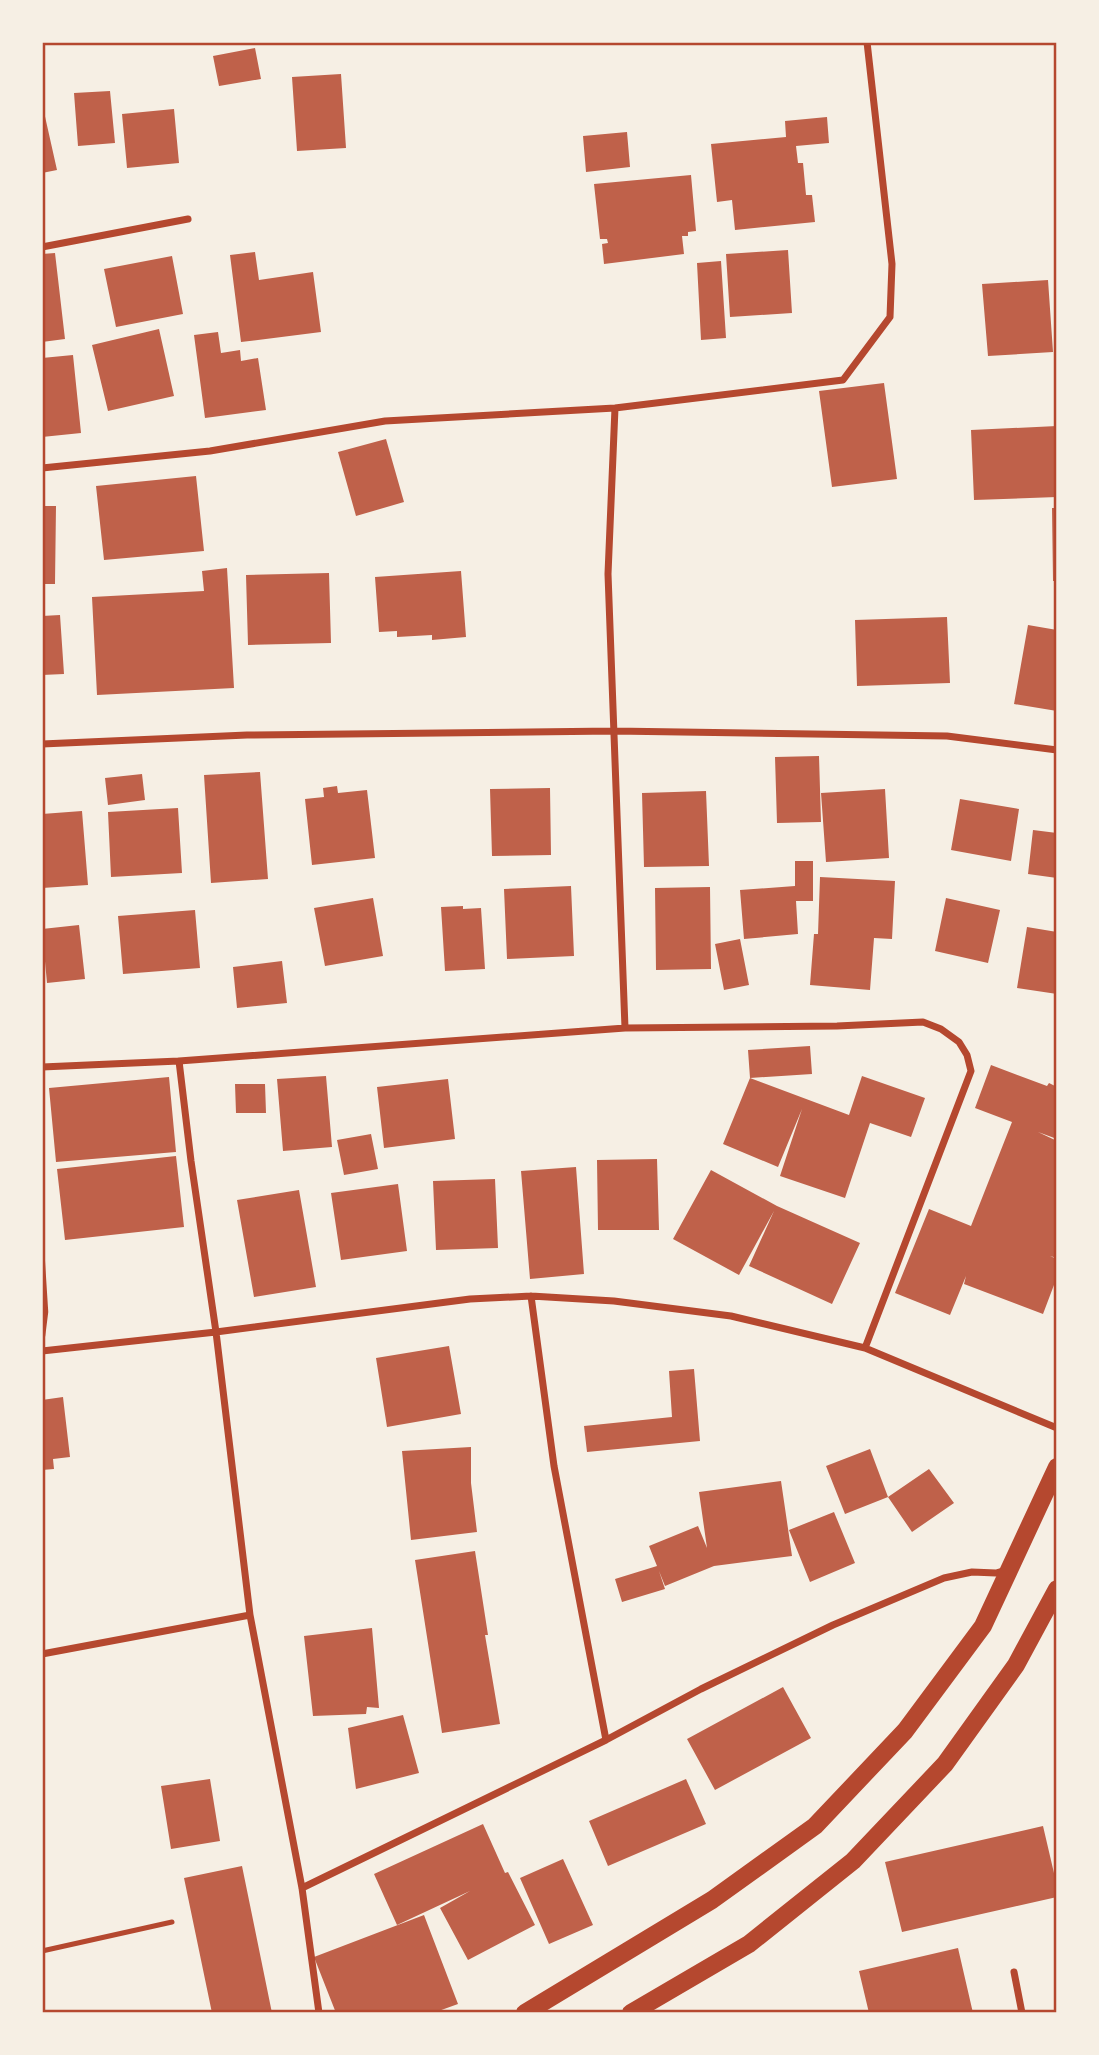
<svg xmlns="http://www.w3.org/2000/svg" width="1099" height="2055" viewBox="0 0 1099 2055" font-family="Overpass,sans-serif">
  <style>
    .building { fill: #bf614a }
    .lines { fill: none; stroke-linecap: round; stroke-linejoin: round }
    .path { stroke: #b5482f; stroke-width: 4.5 }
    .service { stroke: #b5482f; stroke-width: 5 }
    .minor { stroke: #b5482f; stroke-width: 7 }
    .primary { stroke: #b5482f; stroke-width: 18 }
    .neatline { fill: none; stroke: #b5482f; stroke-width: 2.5 }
  </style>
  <rect width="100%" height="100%" fill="#f6efe4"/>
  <!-- building -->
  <path class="building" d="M 255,48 L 261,79 L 219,86 L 213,56 Z
    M 341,74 L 346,148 L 297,151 L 292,77 Z
    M 110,91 L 115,143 L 78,146 L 74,93 Z
    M 42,103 L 57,170 L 42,173 Z
    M 174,109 L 179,163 L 127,168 L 122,114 Z
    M 827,117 L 829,143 L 796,146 L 798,163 L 803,163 L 806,195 L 812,195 L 815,222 L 735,230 L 732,200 L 717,202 L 711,144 L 786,137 L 785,121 Z
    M 627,132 L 630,167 L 586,172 L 583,136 Z
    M 691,175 L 696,231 L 688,232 L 688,236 L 682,236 L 684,254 L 604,264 L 602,244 L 608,243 L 607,239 L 600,239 L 594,184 Z
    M 788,250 L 792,313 L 730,317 L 726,254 Z
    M 255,252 L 259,280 L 313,272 L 321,332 L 241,342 L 230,255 Z
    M 55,253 L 65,339 L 42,342 L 42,254 Z
    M 172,256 L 183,314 L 116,327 L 104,269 Z
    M 721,261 L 726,338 L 701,340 L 697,263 Z
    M 1048,280 L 1053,352 L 988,356 L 982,284 Z
    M 159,329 L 174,396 L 108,411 L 92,345 Z
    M 218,332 L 221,353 L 240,350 L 241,361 L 258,358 L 266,410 L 205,418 L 194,335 Z
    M 73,355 L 81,433 L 42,437 L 42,358 Z
    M 884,383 L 897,479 L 832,487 L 819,391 Z
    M 1057,426 L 1057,497 L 974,500 L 971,430 Z
    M 386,439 L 404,502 L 356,516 L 338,452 Z
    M 196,476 L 204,551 L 104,560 L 96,486 Z
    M 42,506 L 56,506 L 55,584 L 42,584 Z
    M 1052,508 L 1057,508 L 1057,581 L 1053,581 Z
    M 227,568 L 234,688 L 97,695 L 92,597 L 204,591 L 202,571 Z
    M 461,571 L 466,637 L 432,640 L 432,635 L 397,637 L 397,631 L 379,632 L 375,577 Z
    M 329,573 L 331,643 L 248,645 L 246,575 Z
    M 60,615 L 64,674 L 42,675 L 42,616 Z
    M 947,617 L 950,683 L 857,686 L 855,620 Z
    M 1028,625 L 1057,630 L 1057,711 L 1014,704 Z
    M 819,756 L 821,822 L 777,823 L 775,757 Z
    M 260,772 L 268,879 L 211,883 L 204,775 Z
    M 142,774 L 145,800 L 108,805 L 105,778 Z
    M 337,786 L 338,793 L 367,790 L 375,858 L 312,865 L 305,799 L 324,797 L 323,788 Z
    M 550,788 L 551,855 L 492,856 L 490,789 Z
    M 885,789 L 889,858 L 826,862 L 821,793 Z
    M 706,791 L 709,866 L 644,867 L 642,793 Z
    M 960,799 L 1019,809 L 1011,861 L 951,850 Z
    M 178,808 L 182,873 L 111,877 L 108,812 Z
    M 82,811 L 88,885 L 42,888 L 42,814 Z
    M 1033,830 L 1057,833 L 1057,878 L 1028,874 Z
    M 795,861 L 813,861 L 813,901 L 796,901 L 798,934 L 744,939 L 740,890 L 795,886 Z
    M 820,877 L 895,881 L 892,939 L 874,938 L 870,990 L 810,985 L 814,934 L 818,934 Z
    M 571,886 L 574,956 L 507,959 L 504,889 Z
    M 710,887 L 711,969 L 656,970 L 655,888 Z
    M 373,898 L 383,956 L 325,966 L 314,908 Z
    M 946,898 L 1000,910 L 988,963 L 935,951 Z
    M 463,906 L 463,909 L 481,908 L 485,969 L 445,971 L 441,907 Z
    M 195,910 L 200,968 L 123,974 L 118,916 Z
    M 79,925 L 85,979 L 47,983 L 42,929 Z
    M 1027,927 L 1057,932 L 1057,994 L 1017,988 Z
    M 740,939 L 749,985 L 724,990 L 715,944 Z
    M 282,961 L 287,1003 L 237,1008 L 233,967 Z
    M 810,1046 L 812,1074 L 750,1078 L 849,1115 L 862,1076 L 925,1098 L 911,1137 L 870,1123 L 845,1198 L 780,1176 L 802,1109 L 778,1167 L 723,1144 L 750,1078 L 748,1050 Z
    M 991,1065 L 1047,1086 L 1049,1083 L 1057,1087 L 1057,1139 L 1038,1132 L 1057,1141 L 1057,1258 L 1050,1256 L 1057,1259 L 1057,1277 L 1043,1314 L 964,1284 L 966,1276 L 950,1315 L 895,1293 L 929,1209 L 971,1226 L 1012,1122 L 975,1108 Z
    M 326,1076 L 332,1147 L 283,1151 L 277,1079 Z
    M 169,1077 L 176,1152 L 56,1162 L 49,1088 Z
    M 448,1079 L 455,1139 L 384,1148 L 377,1087 Z
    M 235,1084 L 265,1084 L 266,1113 L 236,1113 Z
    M 371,1134 L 378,1169 L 344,1175 L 337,1140 Z
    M 176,1156 L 184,1227 L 65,1240 L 57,1169 Z
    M 657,1159 L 659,1230 L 598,1230 L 597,1160 Z
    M 576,1167 L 584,1274 L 530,1279 L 521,1171 Z
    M 711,1170 L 777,1206 L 860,1243 L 832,1304 L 749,1266 L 774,1211 L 739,1275 L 673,1239 Z
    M 495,1179 L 498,1248 L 436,1250 L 433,1181 Z
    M 398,1184 L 407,1251 L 341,1260 L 331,1193 Z
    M 299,1190 L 316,1287 L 254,1297 L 237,1200 Z
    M 449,1346 L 461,1414 L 387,1427 L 376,1358 Z
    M 694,1369 L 700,1441 L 587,1452 L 584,1426 L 672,1417 L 669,1371 Z
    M 63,1397 L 70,1457 L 53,1459 L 54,1469 L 42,1470 L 42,1400 Z
    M 471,1447 L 471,1483 L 477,1532 L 411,1540 L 402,1451 Z
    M 870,1449 L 888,1497 L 845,1514 L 826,1466 Z
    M 929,1469 L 954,1503 L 912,1532 L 888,1497 Z
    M 781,1481 L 792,1556 L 714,1566 L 665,1586 L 659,1571 L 665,1589 L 622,1602 L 615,1579 L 657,1566 L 649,1546 L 698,1526 L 707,1548 L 699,1492 Z
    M 834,1512 L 855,1563 L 810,1582 L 789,1530 Z
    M 475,1551 L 488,1635 L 485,1635 L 500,1724 L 442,1733 L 415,1560 Z
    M 372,1628 L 379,1708 L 367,1707 L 366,1714 L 313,1716 L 304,1636 Z
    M 783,1687 L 811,1738 L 715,1790 L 687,1739 Z
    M 403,1715 L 419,1773 L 356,1789 L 348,1728 Z
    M 210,1779 L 220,1841 L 171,1849 L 161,1786 Z
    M 686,1779 L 706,1824 L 608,1866 L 589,1821 Z
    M 483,1824 L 505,1873 L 508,1872 L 535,1925 L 468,1960 L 440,1908 L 470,1891 L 397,1925 L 374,1874 Z
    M 1043,1826 L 1057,1886 L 1057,1897 L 902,1932 L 885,1862 Z
    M 563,1859 L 593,1925 L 549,1944 L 520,1878 Z
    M 242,1866 L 272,2013 L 212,2013 L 184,1878 Z
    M 424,1915 L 458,2004 L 433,2013 L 336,2013 L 314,1957 Z
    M 958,1948 L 973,2013 L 869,2013 L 859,1971 Z"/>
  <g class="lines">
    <!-- path -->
    <path class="path" d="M 42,1249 L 46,1312 L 43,1336"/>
    <!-- service -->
    <path class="service" d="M 42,1951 L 172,1922"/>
    <!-- minor -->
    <path class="minor" d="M 42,247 L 188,219
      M 615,408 L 608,574 L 625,1028
      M 42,468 L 210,451 L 385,421 L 615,408 L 843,380 L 890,317 L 892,264 L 867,42
      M 42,744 L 247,735 L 614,731 L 947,736 L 1057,750
      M 179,1061 L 191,1161 L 216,1332 L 250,1615 L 302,1888 L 319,2013
      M 42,1067 L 179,1061 L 625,1028 L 837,1026 L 923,1022 L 941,1029 L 959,1042 L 967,1055 L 971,1071 L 865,1348
      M 531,1296 L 554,1466 L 606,1740
      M 42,1351 L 216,1332 L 470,1299 L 531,1296 L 614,1301 L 731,1316 L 865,1348 L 1057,1428
      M 42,1654 L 250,1615
      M 302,1888 L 606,1740 L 701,1689 L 833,1625 L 944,1578 L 972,1572 L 996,1573 L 1006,1570
      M 1014,1972 L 1022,2013"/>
    <!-- primary -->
    <path class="primary" d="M 525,2013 L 712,1900 L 815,1826 L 905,1731 L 983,1626 L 1057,1467
      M 631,2013 L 749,1944 L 853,1861 L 945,1764 L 1016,1665 L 1057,1589"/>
  </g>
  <!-- border -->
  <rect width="1099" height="2055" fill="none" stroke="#f6efe4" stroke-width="88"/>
  <rect x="44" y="44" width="1011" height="1967" class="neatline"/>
</svg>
